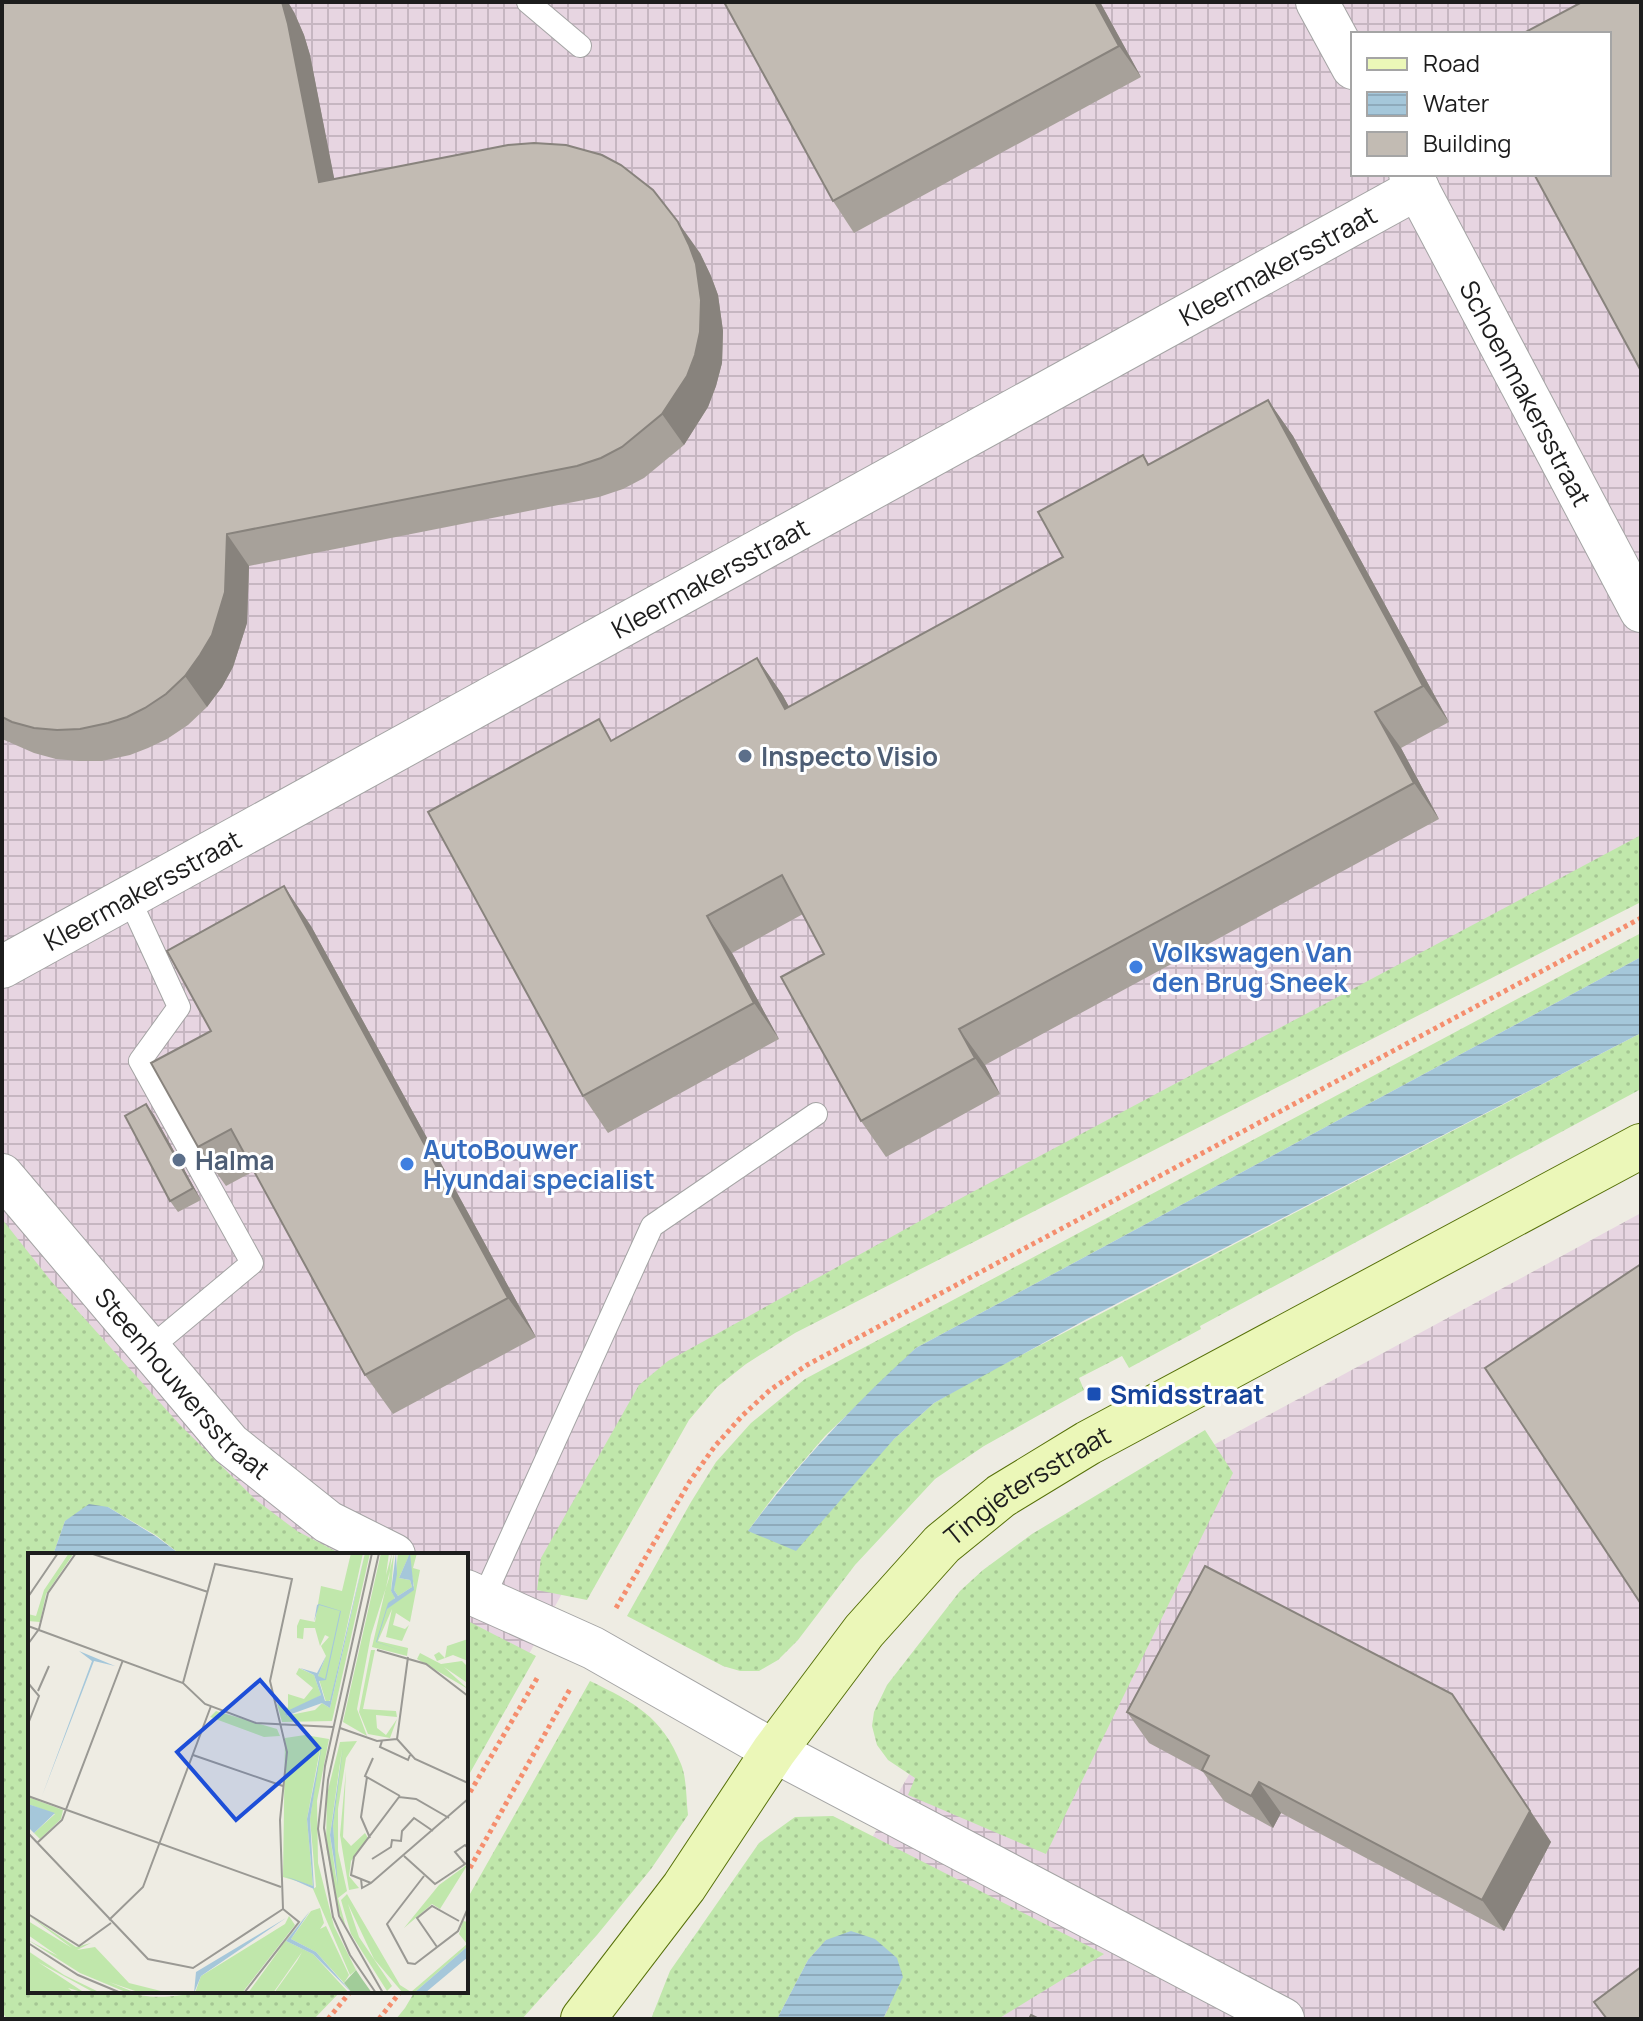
<svg xmlns="http://www.w3.org/2000/svg" width="1643" height="2021" viewBox="0 0 1643 2021" font-family="Manrope,sans-serif">
  <style>
    .industrial { fill: url(#industrial-grid); fill-rule: evenodd }
    .grass { fill: url(#grass-dots) }
    .water { fill: url(#water-rules) }
    .lines { fill: none; stroke-linecap: round; stroke-linejoin: round }
    .lane-casing { stroke: #a4a4a4; stroke-width: 24 }
    .street-casing { stroke: #a4a4a4; stroke-width: 44 }
    .secondary-casing { stroke: #567009; stroke-width: 46 }
    .path { stroke: #f58e6e; stroke-width: 5; stroke-dasharray: 4 4; stroke-linecap: butt }
    .lane { stroke: #fff; stroke-width: 22 }
    .street { stroke: #fff; stroke-width: 42 }
    .secondary { stroke: #ebf7b8; stroke-width: 44 }
    .wall { fill: #a7a19a }
    .shaded-wall { fill: #88837d }
    .building { fill: #c2bbb3; stroke: #88837d; stroke-width: 2 }
    .service-dot { fill: #5c6f8a; stroke: #fff; stroke-width: 3 }
    .shop-dot { fill: #3f7fe0; stroke: #fff; stroke-width: 3 }
    .transit-dot { fill: #1a4fb4; stroke: #fff; stroke-width: 3 }
    .labels { text-anchor: middle; dominant-baseline: central; stroke-width: 6; stroke-linejoin: round; paint-order: stroke }
    .street-label { font-size: 26px; fill: #1d1d1d; stroke: #fff }
    .service-label { font-size: 26px; font-weight: bold; fill: #4e5e75; stroke: #fff; text-anchor: start }
    .shop-label { font-size: 26px; font-weight: bold; fill: #366cbe; stroke: #fff; text-anchor: start }
    .transit-label { font-size: 26px; font-weight: bold; fill: #164399; stroke: #fff; text-anchor: start }
    .inset-road { fill: none; stroke: #9a9994; stroke-width: 2 }
    .view { fill: #1d4ed8; fill-opacity: 0.15; stroke: #1d4ed8; stroke-width: 4 }
    .inset-edge { fill: none; stroke: #1d1d1d; stroke-width: 4 }
  </style>
  <defs>
    <pattern id="industrial-grid" width="8" height="8" patternUnits="userSpaceOnUse" patternTransform="scale(2)"><rect width="8" height="8" fill="#e7d5e1"/><path d="M0 4h8M4 0v8" fill="none" stroke="#c6b6c1"/></pattern>
    <pattern id="grass-dots" width="8" height="8" patternUnits="userSpaceOnUse" patternTransform="scale(2)"><rect width="8" height="8" fill="#c0e7ab"/><path d="M2 2h.1M6 6h.1" fill="none" stroke="#a5c693" stroke-width="1.8" stroke-linecap="round"/></pattern>
    <pattern id="water-rules" width="6" height="5" patternUnits="userSpaceOnUse" patternTransform="scale(2)"><rect width="6" height="5" fill="#a5c7da"/><path d="M0 2.5h6" fill="none" stroke="#8eaabb"/></pattern>
  </defs>
  <rect width="100%" height="100%" fill="#eeece3"/>
  <!-- industrial -->
  <path class="industrial" d="M 2,2 L 1641,2 L 1641,867 L 726,1353 L 638,1454 L 511,1687 L 466,1664 L 466,1555 L 257,1555 L 2,1385 ZM 1353,34 L 1609,34 L 1609,174 L 1353,174 Z
    M 1641,1213 L 1641,2019 L 823,2019 L 806,1950 L 940,1722 L 1195,1455 Z"/>
  <!-- grass -->
  <path class="grass" d="M 1641,835 L 1641,902 L 795,1333 L 746,1364 L 717,1387 L 689,1420 L 587,1600 L 537,1590 L 541,1558 L 639,1385 L 668,1361 L 965,1196 Z
    M 1641,933 L 1641,957 L 916,1348 L 825,1436 L 776,1493 L 748,1531 L 894,1439 L 934,1403 L 979,1377 L 1641,1033 L 1641,1089 L 1200,1326 L 1201,1329 L 1129,1368 L 1122,1356 L 1079,1378 L 1084,1390 L 984,1446 L 935,1479 L 855,1565 L 798,1640 L 778,1660 L 759,1671 L 740,1671 L 723,1666 L 627,1616 L 691,1502 L 716,1462 L 751,1423 L 805,1379 Z
    M 2,1219 L 51,1281 L 180,1425 L 256,1500 L 297,1531 L 343,1555 L 181,1555 L 157,1536 L 108,1507 L 65,1521 L 53,1555 L 30,1555 L 30,1991 L 126,1991 C 150,2001 180,1996 205,1991 L 341,1991 L 314,2019 L 7,2019 L 2,2012 Z
    M 1205,1430 L 1233,1473 L 1046,1854 L 908,1795 L 915,1778 L 888,1760 L 877,1745 L 872,1726 L 874,1712 L 887,1685 L 960,1591 L 983,1570 L 1032,1534 Z
    M 466,1620 L 536,1656 L 466,1780 Z
    M 590,1681 C 633,1702 662,1716 681,1764 C 687,1779 686,1799 688,1815 L 651,1869 L 597,1935 L 522,2019 L 396,2019 L 405,2008 L 415,1991 L 466,1991 L 466,1901 Z
    M 833,1816 L 1104,1954 L 998,2019 L 883,2019 L 890,2006 L 826,1940 L 808,1960 L 777,2019 L 651,2019 L 670,1971 L 759,1843 L 795,1817 Z"/>
  <!-- water -->
  <path class="water" d="M 1641,957 L 1641,1033 L 1085,1320 L 934,1403 L 894,1439 L 796,1551 L 748,1531 C 798,1464 854,1404 916,1348 Z
    M 89,1504 L 108,1507 L 157,1537 L 181,1555 L 53,1555 L 65,1521 Z
    M 851,1931 L 875,1939 L 897,1958 L 903,1977 L 883,2019 L 777,2019 L 808,1960 L 826,1940 Z"/>
  <g class="lines">
    <defs>
      <path id="lane" d="M 528,2 L 580,46
        M 128,896 L 179,1007 L 140,1061 L 252,1263 L 149,1349
        M 483,1599 L 652,1226 L 816,1114"/>
      <g id="street">
        <path d="M 1317,2 L 1353,68"/>
        <path id="s1" d="M 1410,174 L 1641,611"/>
        <path id="s2" d="M 2,967 L 1418,188"/>
        <path id="s3" d="M 2,1175 L 230,1444 L 328,1522 L 394,1555"/>
        <path d="M 466,1591 L 593,1648 L 774,1751 L 1283,2019"/>
      </g>
      <g id="secondary">
        <path id="s4" d="M 583,2019 L 684,1887 L 774,1751 L 864,1631 L 942,1544 L 1001,1496 L 1088,1443 L 1641,1146"/>
      </g>
    </defs>
    <!-- lane casing -->
    <use href="#lane" class="lane-casing"/>
    <!-- street casing -->
    <use href="#street" class="street-casing"/>
    <!-- secondary casing -->
    <use href="#secondary" class="secondary-casing"/>
    <!-- path -->
    <path class="path" d="M 616,1608 L 690,1481 L 715,1446 L 742,1416 L 770,1390 L 807,1365 L 1641,918
      M 466,1799 L 539,1675
      M 466,1875 L 570,1689
      M 328,2019 L 351,1991
      M 379,2019 L 401,1991"/>
    <!-- lane -->
    <use href="#lane" class="lane"/>
    <!-- street -->
    <use href="#street" class="street"/>
    <!-- secondary -->
    <use href="#secondary" class="secondary"/>
  </g>
  <!-- wall -->
  <path class="wall" d="M 2,2 L 294,12 L 304,35 L 310,55 L 334,179 L 700,253 L 711,276 L 718,295 L 723,331 L 722,363 L 716,386 L 708,407 L 684,445 L 644,478 L 623,489 L 599,497 L 249,566 L 247,623 L 233,667 L 222,687 L 207,707 L 188,725 L 167,739 L 148,748 L 130,755 L 102,761 L 79,761 L 56,759 L 34,753 L 2,739 Z
    M 1100,2 L 1141,77 L 854,233 L 833,201 Z
    M 1268,400 L 1293,436 L 1449,722 L 1401,748 L 1439,819 L 985,1065 L 1000,1094 L 886,1157 L 861,1121 L 824,954 L 803,914 L 732,953 L 779,1039 L 608,1133 L 583,1096 L 613,740 L 757,658 L 782,694 L 789,707 L 1063,557 L 1143,455 L 1149,464 Z
    M 311,926 L 536,1337 L 393,1414 L 365,1375 L 254,1171 L 226,1186 L 198,1147 L 211,1031 Z
    M 146,1104 L 154,1115 L 201,1200 L 178,1212 L 170,1201 Z
    M 1127,1712 L 1474,1725 L 1551,1842 L 1504,1931 L 1281,1813 L 1273,1828 L 1224,1801 L 1203,1772 L 1149,1743 Z"/>
  <!-- shaded-wall -->
  <path class="shaded-wall" d="M 282,2 L 288,2 L 294,12 L 304,35 L 310,55 L 341,213 L 319,182 Z
    M 1095,2 L 1100,2 L 1141,77 L 1119,46 Z
    M 678,222 L 700,253 L 711,276 L 718,295 L 723,331 L 722,363 L 716,386 L 708,407 L 684,445 L 662,414 Z
    M 1268,400 L 1293,436 L 1449,722 L 1423,686 Z
    M 227,534 L 249,566 L 247,623 L 233,667 L 222,687 L 207,707 L 185,676 Z
    M 757,658 L 782,694 L 810,745 L 785,709 Z
    M 1375,712 L 1401,748 L 1439,819 L 1414,783 Z
    M 284,886 L 311,926 L 536,1337 L 508,1298 Z
    M 707,916 L 732,953 L 779,1039 L 754,1003 Z
    M 959,1029 L 985,1065 L 1000,1094 L 975,1058 Z
    M 146,1104 L 154,1115 L 201,1200 L 193,1188 Z
    M 1452,1694 L 1551,1842 L 1504,1931 L 1482,1900 Z
    M 1259,1782 L 1281,1813 L 1273,1828 L 1251,1796 Z"/>
  <!-- building -->
  <path class="building" d="M 2,2 L 282,2 L 288,24 L 319,182 L 508,145 L 534,143 L 566,145 L 602,155 L 621,165 L 653,190 L 678,222 L 689,245 L 696,264 L 701,300 L 700,332 L 695,355 L 687,376 L 662,414 L 622,447 L 601,458 L 577,466 L 227,534 L 225,592 L 212,635 L 200,655 L 185,676 L 166,694 L 145,708 L 127,717 L 108,723 L 80,729 L 57,730 L 34,728 L 12,722 L 2,717 Z
    M 724,2 L 1095,2 L 1119,46 L 833,201 Z
    M 1582,2 L 1641,2 L 1641,371 L 1534,174 L 1609,174 L 1609,34 L 1522,34 Z
    M 1268,400 L 1423,686 L 1375,712 L 1414,783 L 959,1029 L 975,1058 L 861,1121 L 781,977 L 824,954 L 782,875 L 707,916 L 754,1003 L 583,1096 L 428,812 L 599,719 L 611,741 L 757,658 L 785,709 L 1063,557 L 1038,512 L 1143,455 L 1148,465 Z
    M 284,886 L 508,1298 L 365,1375 L 231,1129 L 198,1147 L 151,1063 L 211,1031 L 167,951 Z
    M 146,1104 L 193,1188 L 170,1201 L 125,1116 Z
    M 1641,1264 L 1641,1604 L 1485,1368 Z
    M 1205,1566 L 1452,1694 L 1530,1811 L 1482,1900 L 1259,1782 L 1251,1796 L 1202,1770 L 1209,1756 L 1127,1712 Z
    M 1641,1967 L 1641,2019 L 1607,2019 L 1594,2002 Z
    M 1031,2015 L 1039,2019 L 1029,2019 Z"/>
  <!-- markers -->
  <g class="service-dot">
    <circle cx="745" cy="756" r="8"/>
    <circle cx="179" cy="1160" r="8"/>
  </g>
  <g class="shop-dot">
    <circle cx="1136" cy="967" r="8"/>
    <circle cx="407" cy="1164" r="8"/>
  </g>
  <rect class="transit-dot" x="1086" y="1386" width="16" height="16" rx="4"/>
  <g class="labels">
    <!-- street labels -->
    <g class="street-label">
      <text stroke="none"><textPath href="#s2" startOffset="1456">Kleermakersstraat</textPath></text>
      <text stroke="none"><textPath href="#s1" startOffset="248">Schoenmakersstraat</textPath></text>
      <text stroke="none"><textPath href="#s2" startOffset="808">Kleermakersstraat</textPath></text>
      <text stroke="none"><textPath href="#s2" startOffset="160">Kleermakersstraat</textPath></text>
      <text stroke="none"><textPath href="#s3" startOffset="276">Steenhouwersstraat</textPath></text>
      <text stroke="none"><textPath href="#s4" startOffset="700">Tingietersstraat</textPath></text>
    </g>
    <!-- service labels -->
    <g class="service-label">
      <text x="761" y="756">Inspecto Visio</text>
      <text x="195" y="1160">Halma</text>
    </g>
    <!-- shop labels -->
    <g class="shop-label">
      <text x="1152" y="952">Volkswagen Van<tspan x="1152" dy="30">den Brug Sneek</tspan></text>
      <text x="423" y="1149">AutoBouwer<tspan x="423" dy="30">Hyundai specialist</tspan></text>
    </g>
    <!-- transit labels -->
    <g class="transit-label">
      <text x="1110" y="1394">Smidsstraat</text>
    </g>
  </g>
  <!-- overview -->
  <g transform="translate(28 1553)">
    <rect width="440" height="440" fill="#eeece3"/>
    <path d="M 41,0 L 46,0 L 18,41 L 12,69 L 0,68 L 0,61 L 8,63 L 16,37 ZM 323,0 L 335,0 L 303,147 L 298,149 L 290,123 L 298,103 L 293,93 L 301,84 L 297,82 L 292,93 L 287,75 L 276,75 L 275,86 L 269,85 L 269,73 L 272,66 L 287,69 L 293,33 L 314,38 ZM 337,0 L 342,0 L 304,168 L 254,169 L 249,151 L 260,155 L 260,141 L 276,146 L 285,135 L 268,121 L 271,115 L 286,122 L 293,142 L 257,163 L 287,157 L 294,150 L 302,155 ZM 353,0 L 361,0 L 358,22 L 364,0 L 361,25 L 343,82 L 329,156 L 339,183 L 315,169 ZM 366,0 L 363,38 L 367,44 L 361,54 L 386,33 L 380,5 L 371,25 L 382,27 L 384,34 L 370,43 L 366,37 L 370,0 L 389,0 L 385,15 L 392,17 L 382,69 L 368,60 L 365,72 L 377,76 L 381,72 L 374,88 L 358,84 L 364,56 L 350,88 L 380,95 L 379,103 L 344,94 ZM 440,86 L 440,108 L 425,102 L 409,108 L 406,102 L 411,99 L 417,105 L 419,93 ZM 343,97 L 347,97 L 335,156 L 368,158 L 369,164 L 348,162 L 349,175 L 358,182 L 369,166 L 362,185 L 340,181 L 331,159 ZM 392,100 L 413,111 L 434,108 L 440,114 L 438,129 L 416,114 L 440,136 L 389,106 ZM 188,158 L 249,176 L 252,183 L 236,184 L 182,164 ZM 277,182 L 301,186 L 289,248 L 290,310 L 306,373 L 328,417 L 322,422 L 285,336 L 288,334 L 282,266 L 293,191 L 279,266 L 285,333 L 255,324 L 257,185 ZM 329,188 L 318,205 L 310,256 L 310,298 L 319,338 L 310,345 L 319,378 L 311,360 L 298,293 L 299,241 L 312,189 ZM 314,196 L 305,273 L 309,331 L 302,282 ZM 318,217 L 315,284 L 323,293 L 337,280 L 340,285 L 323,308 L 321,323 L 331,335 L 321,337 L 312,282 ZM 0,244 L 35,257 L 33,266 L 12,286 L 0,274 L 6,280 L 27,261 L 0,251 ZM 440,311 L 412,356 L 404,351 L 376,375 L 411,332 ZM 319,341 L 372,432 L 383,439 L 439,391 L 431,381 L 435,368 L 440,369 L 440,393 L 386,440 L 375,440 L 346,406 L 320,351 L 331,384 L 364,433 L 359,438 L 323,381 L 313,347 ZM 292,355 L 296,370 L 292,376 L 298,373 L 321,422 L 316,430 L 288,399 L 263,386 L 283,358 ZM 282,357 L 258,388 L 285,401 L 321,440 L 246,440 L 269,408 L 274,399 L 245,440 L 220,440 L 255,392 L 216,440 ZM 0,362 L 48,394 L 63,390 L 49,397 L 67,394 L 101,430 L 141,440 L 113,440 L 81,429 L 108,440 L 100,440 L 52,420 L 0,387 L 30,403 L 0,382 L 0,368 L 44,395 ZM 261,363 L 267,372 L 214,440 L 167,440 L 173,423 L 257,371 ZM 0,398 L 36,422 L 73,440 L 63,438 L 10,409 L 57,440 L 40,435 L 46,440 L 0,440 Z" fill="#c0e7ab" fill-rule="evenodd"/>
    <path d="M 328,417 L 334,426 L 344,440 L 324,440 L 316,430 Z" fill="#a1cc99"/>
    <path d="M 337,0 L 302,155 L 294,150 L 258,163 L 257,159 L 293,142 L 286,122 L 272,115 L 289,120 L 298,103 L 290,123 L 297,126 L 312,58 L 291,52 L 286,69 L 289,52 L 291,51 L 313,58 L 298,127 L 291,128 L 297,148 L 302,148 ZM 368,0 L 369,21 L 366,37 L 370,43 L 384,34 L 382,27 L 371,25 L 382,0 L 386,37 L 359,56 L 349,89 L 378,99 L 348,89 L 360,50 L 367,45 L 363,38 ZM 51,98 L 87,113 L 66,108 L 14,243 L 64,108 ZM 294,191 L 282,266 L 286,336 L 257,323 L 285,333 L 279,266 ZM 315,195 L 305,273 L 310,333 L 302,282 ZM 0,251 L 27,260 L 6,280 L 0,274 ZM 282,358 L 263,386 L 288,399 L 324,440 L 285,401 L 258,388 ZM 258,365 L 173,423 L 166,440 L 168,419 ZM 440,393 L 440,404 L 397,440 L 386,440 Z" fill="#a5c7da"/>
    <path class="inset-road" d="M 62,0 L 180,39M 344,0 L 297,213 L 290,276 L 305,364 L 322,402 L 348,440M 351,0 L 300,227 L 296,275 L 311,363 L 355,440M 0,44 L 30,0M 0,73 L 155,130 L 177,151 L 228,170 L 305,174M 0,91 L 11,76 L 20,40 L 48,0M 349,97 L 398,111 L 440,143M 0,130 L 11,143 L 0,171M 155,130 L 187,11 L 264,26 L 242,128 L 259,199 L 252,267 L 255,356M 10,138 L 21,113M 312,175 L 349,188 L 369,186M 369,186 L 387,206 L 440,230M 369,186 L 380,104M 354,188 L 352,194 L 380,207 L 382,202M 165,202 L 255,233M 345,205 L 337,223 L 372,243M 339,224 L 333,264 L 342,285M 0,243 L 253,334M 0,280 L 120,406 L 165,415 L 255,356M 9,290 L 34,267 L 95,107M 376,303 L 407,331 L 440,309M 344,306 L 363,294 L 364,287 L 373,288 L 374,278 L 386,265 L 405,278M 437,311 L 427,299 L 437,292 L 440,295M 396,323 L 359,371 L 380,410 L 387,411 L 430,378 L 440,355M 333,326 L 334,335 L 343,330 L 440,246M 343,330 L 323,322 L 326,304 L 371,244 L 388,246 L 421,265M 0,361 L 51,393 L 83,370M 81,367 L 115,334 L 183,153M 0,390 L 50,422 L 93,440M 409,394 L 389,365 L 404,353 L 431,368M 216,440 L 271,369 L 255,356"/>
    <path class="view" d="M 232,127 L 291,195 L 208,267 L 149,199 Z"/>
    <rect width="440" height="440" class="inset-edge"/>
  </g>
  <!-- border -->
  <rect width="1643" height="2021" fill="none" stroke="#1d1d1d" stroke-width="8"/>
  <!-- legend -->
  <rect x="1351" y="32" width="260" height="144" fill="#ffffff" stroke="#a5a5a5" stroke-width="2"/>
  <rect x="1367" y="58" width="40" height="12" fill="#ebf7b8" stroke="#a5a5a5" stroke-width="2"/>
  <text x="1423" y="72" font-size="24" fill="#1d1d1d">Road</text>
  <rect x="1367" y="92" width="40" height="24" fill="url(#water-rules)" stroke="#a5a5a5" stroke-width="2"/>
  <text x="1423" y="112" font-size="24" fill="#1d1d1d">Water</text>
  <rect x="1367" y="132" width="40" height="24" fill="#c2bbb3" stroke="#a5a5a5" stroke-width="2"/>
  <text x="1423" y="152" font-size="24" fill="#1d1d1d">Building</text>
</svg>
